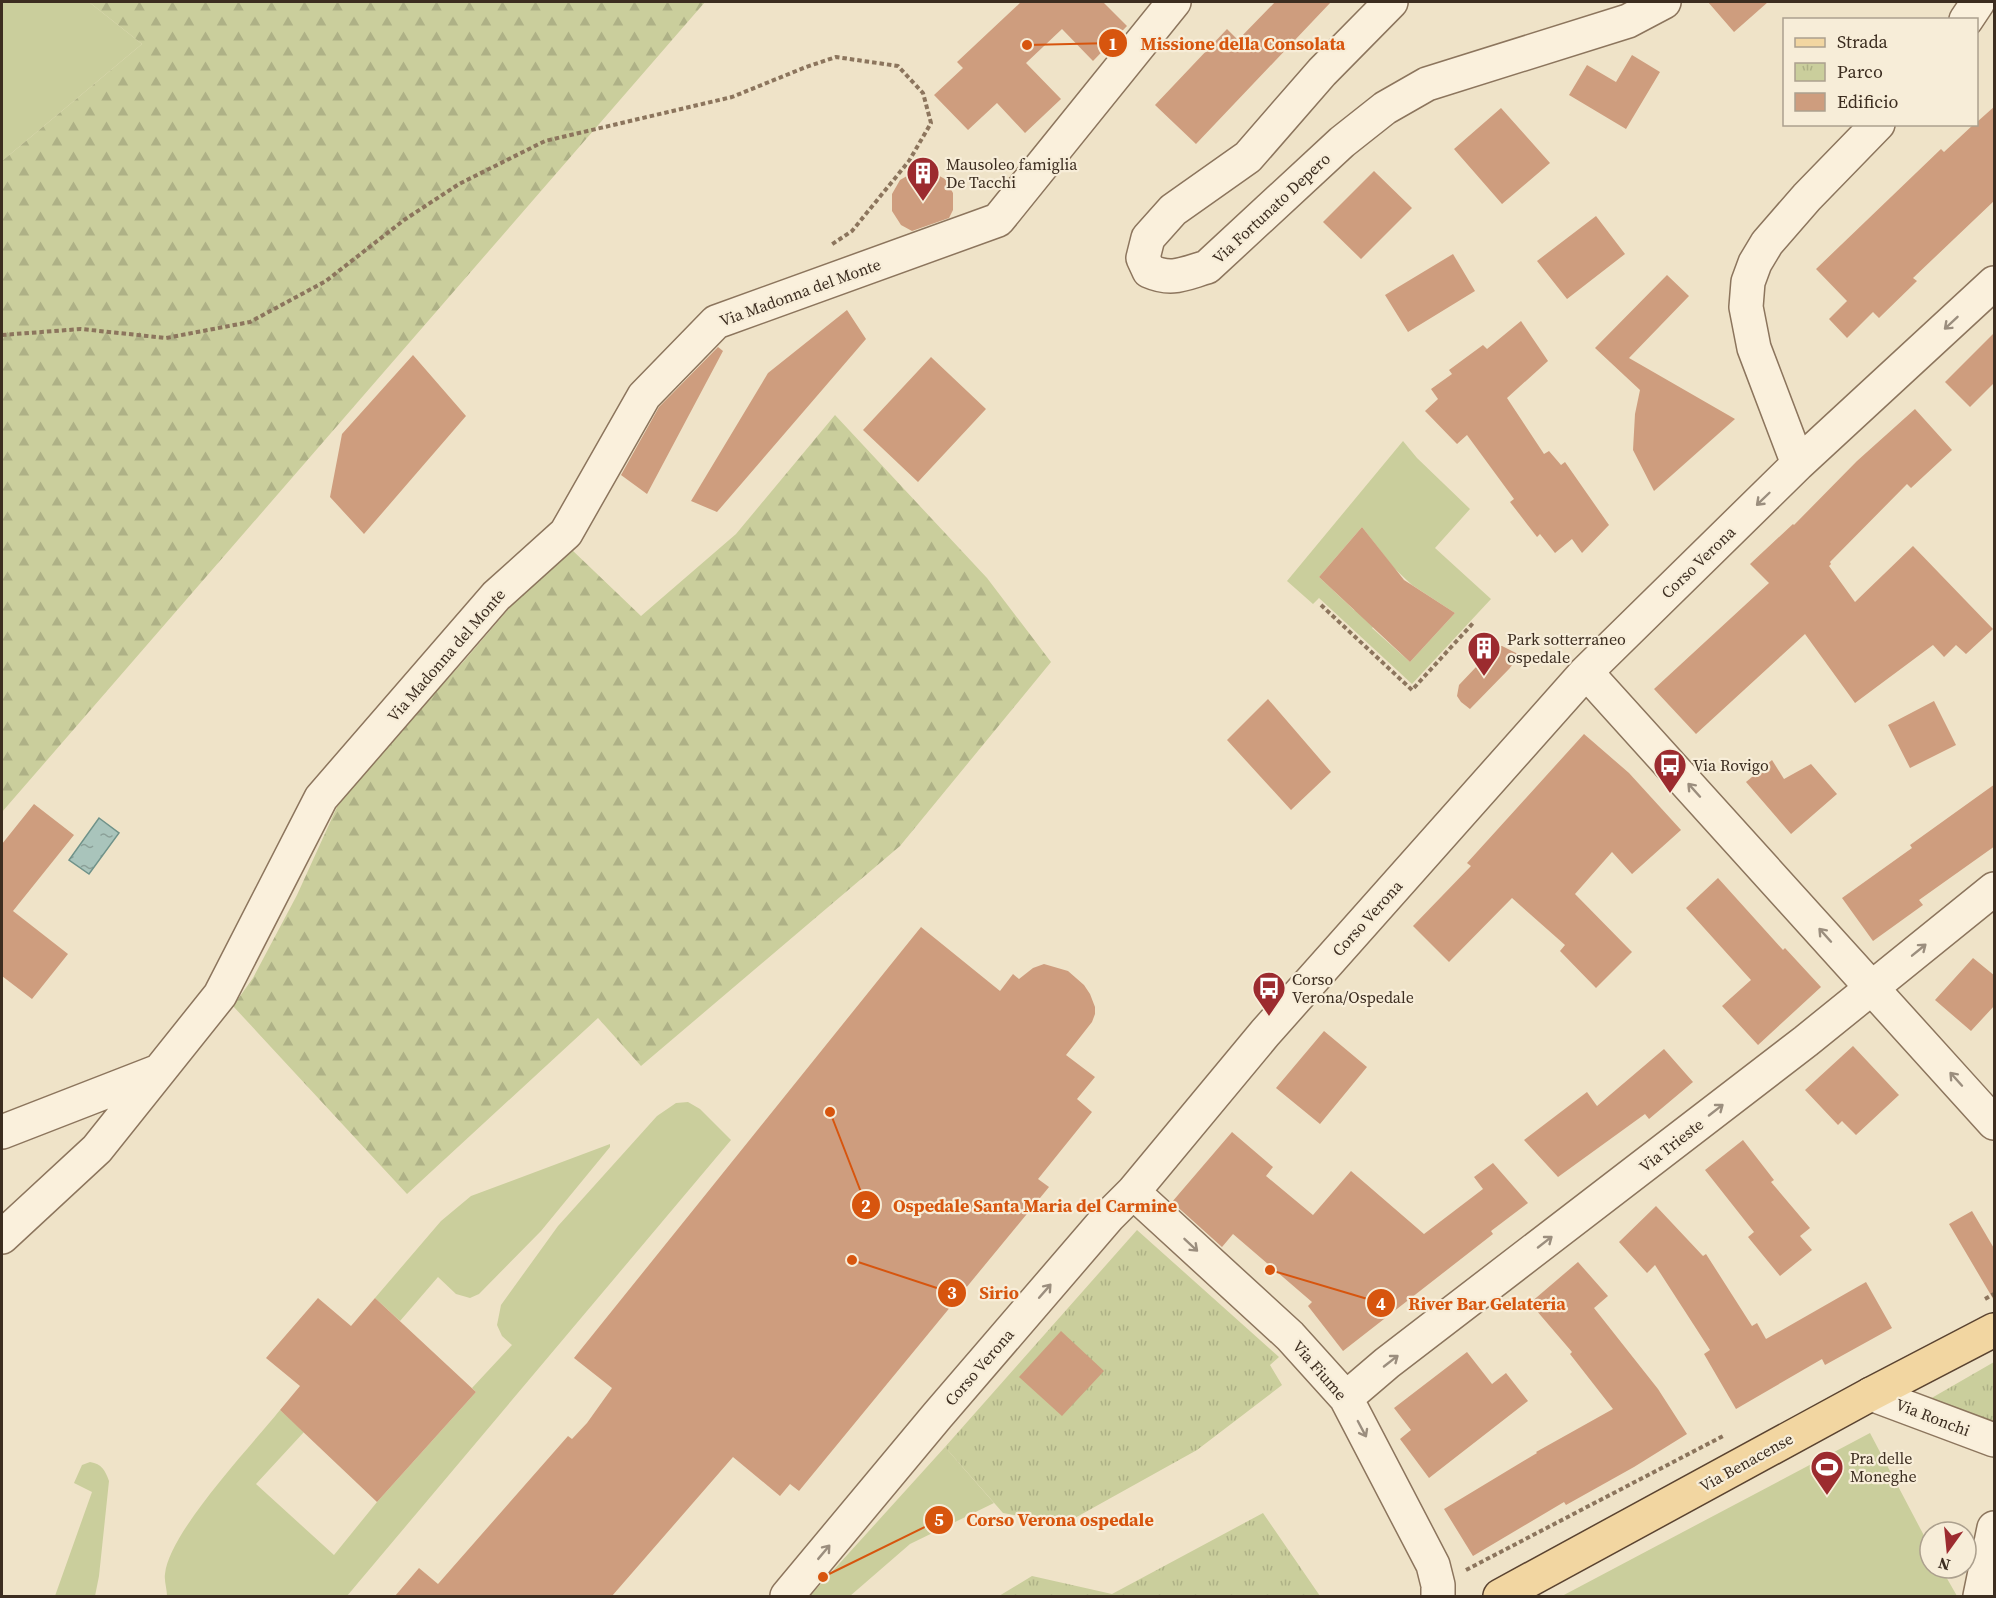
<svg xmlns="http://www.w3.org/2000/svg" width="1996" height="1598" viewBox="0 0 1996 1598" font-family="'Source Serif 4',serif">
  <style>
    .grass { fill: #cace9c; fill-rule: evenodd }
    .forest { fill: url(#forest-firs) }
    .park { fill: url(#park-tufts) }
    .water { fill: url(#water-ripples); stroke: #6f9289; stroke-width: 1.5 }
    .building { fill: #ce9d7e }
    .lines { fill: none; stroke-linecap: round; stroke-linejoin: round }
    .minor-casing { stroke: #8c755d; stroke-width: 36 }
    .major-casing { stroke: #5a4330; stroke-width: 36 }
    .path { stroke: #8c755d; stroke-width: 4; stroke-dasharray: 4.5 3; stroke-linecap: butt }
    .minor { stroke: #faf0dc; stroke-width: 33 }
    .major { stroke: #f2d6a1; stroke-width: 33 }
    .oneway { stroke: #9b8e7e }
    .labels { text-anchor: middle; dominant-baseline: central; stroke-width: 4.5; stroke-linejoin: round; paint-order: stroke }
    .poi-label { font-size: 16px; fill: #3c2d20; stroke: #f7edd8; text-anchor: start }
    .street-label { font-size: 16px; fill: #3c2d20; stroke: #f7edd8 }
    .leader { fill: none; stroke: #d7550e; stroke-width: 2 }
    .callout-dot { fill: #d7550e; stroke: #f7edd8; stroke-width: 2 }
    .mark-label { font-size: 18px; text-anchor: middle; font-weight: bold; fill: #fff }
    .callout-label { font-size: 18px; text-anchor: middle; font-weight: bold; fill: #d7550e; stroke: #f7edd8; stroke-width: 4.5; stroke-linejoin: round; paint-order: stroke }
  </style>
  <defs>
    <pattern id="forest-firs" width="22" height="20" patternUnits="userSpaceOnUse" patternTransform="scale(1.5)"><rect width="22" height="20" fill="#cace9c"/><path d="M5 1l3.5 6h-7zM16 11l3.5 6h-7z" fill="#aeb186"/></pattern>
    <pattern id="park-tufts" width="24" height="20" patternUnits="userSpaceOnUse" patternTransform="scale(1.5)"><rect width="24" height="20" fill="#cace9c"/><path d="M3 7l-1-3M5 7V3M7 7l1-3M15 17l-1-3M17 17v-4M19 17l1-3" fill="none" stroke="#aeb186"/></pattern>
    <pattern id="water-ripples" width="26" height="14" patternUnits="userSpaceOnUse" patternTransform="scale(1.5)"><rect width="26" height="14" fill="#a9c4bb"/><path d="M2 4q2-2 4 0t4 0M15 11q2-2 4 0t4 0" fill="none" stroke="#8ba098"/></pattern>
  </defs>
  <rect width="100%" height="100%" fill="#efe3c8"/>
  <!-- grass -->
  <path class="grass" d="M 2,2 L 89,2 L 142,44 L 2,161 Z
    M 1403,441 L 1417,458 L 1470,509 L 1435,548 L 1491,599 L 1412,684 L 1319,598 L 1313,604 L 1287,581 ZM 1362,527 L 1394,568 L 1412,585 L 1455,613 L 1410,662 L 1372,628 L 1383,616 L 1354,610 L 1319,577 Z
    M 688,1102 L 700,1109 L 731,1140 L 347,1596 L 167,1596 C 167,1589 164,1581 165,1574 C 169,1532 252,1445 280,1410 L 304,1432 L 256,1484 L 334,1555 L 377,1502 L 476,1392 L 472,1388 L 512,1345 L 502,1336 L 497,1325 L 501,1305 L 558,1226 L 657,1116 L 676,1103 Z
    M 610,1144 L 610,1147 L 541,1231 L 479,1294 L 470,1298 L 456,1294 L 438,1277 L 400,1321 L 375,1298 L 441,1221 L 471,1196 Z
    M 1870,1433 L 1930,1547 L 1930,1568 L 1941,1568 L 1957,1596 L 1562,1596 Z
    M 945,1447 L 994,1503 L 910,1544 L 850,1596 L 810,1596 Z
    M 90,1462 C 102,1464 105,1470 109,1481 L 99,1576 L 95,1596 L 55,1596 L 92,1492 L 74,1483 L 82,1465 Z"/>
  <!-- forest -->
  <path class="forest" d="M 89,2 L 705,2 L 2,812 L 2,161 L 142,44 Z
    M 835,415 L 987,578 L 1051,662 L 900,846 L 641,1066 L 598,1018 L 407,1194 L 233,1006 L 253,978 L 297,895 L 337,807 L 364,771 L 464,661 L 541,571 L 571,549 L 641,616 L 736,534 Z"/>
  <!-- park -->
  <path class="park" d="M 1137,1230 L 1279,1357 L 1270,1365 L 1282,1385 L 1197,1450 L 1064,1524 L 1003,1513 L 945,1447 Z
    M 1994,1362 L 1994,1427 L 1916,1407 Z
    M 1263,1513 L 1320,1596 L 999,1596 L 1032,1576 L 1112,1594 Z"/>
  <!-- water -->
  <path class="water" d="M 99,818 L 119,833 L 89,874 L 69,860 Z"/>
  <!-- building -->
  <path class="building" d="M 1021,2 L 1103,2 L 1127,26 L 1093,61 L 1062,29 L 1026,63 L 1061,99 L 1025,133 L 997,103 L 968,130 L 934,95 L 963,68 L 957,62 Z
    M 1275,2 L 1331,2 L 1196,144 L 1155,105 L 1227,29 L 1238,40 Z
    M 1708,2 L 1768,2 L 1734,32 Z
    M 1632,55 L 1660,72 L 1626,129 L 1569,95 L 1587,65 L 1616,82 Z
    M 1995,106 L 1995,200 L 1913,278 L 1917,281 L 1879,318 L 1873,312 L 1847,338 L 1829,319 L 1847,301 L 1816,269 L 1941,149 L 1944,152 L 1974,124 L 1977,124 L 1977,122 Z
    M 1501,108 L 1550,163 L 1502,204 L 1454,149 Z
    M 930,171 L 945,179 L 953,193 L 953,210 L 949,218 L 912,231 L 901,225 L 892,211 L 892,194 L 900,180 L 914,172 Z
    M 1374,171 L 1412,208 L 1361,259 L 1323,222 Z
    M 1596,216 L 1625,254 L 1567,299 L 1537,261 Z
    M 1453,254 L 1475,291 L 1408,332 L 1385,295 Z
    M 1667,275 L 1689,296 L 1629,358 L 1735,419 L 1654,491 L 1633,450 L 1635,414 L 1640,390 L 1595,348 Z
    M 847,310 L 866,339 L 717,512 L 691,501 L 768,373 Z
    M 1521,321 L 1548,361 L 1507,398 L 1544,454 L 1549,451 L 1561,465 L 1565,462 L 1609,525 L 1582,553 L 1572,539 L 1555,553 L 1540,534 L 1537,537 L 1510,502 L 1514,499 L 1467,435 L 1457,444 L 1425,411 L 1438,399 L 1431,389 L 1452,374 L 1449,370 L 1483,345 L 1487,349 Z
    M 1995,332 L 1995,382 L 1970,407 L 1945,382 Z
    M 718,347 L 723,351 L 647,494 L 621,475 L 659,407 Z
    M 413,355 L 466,416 L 364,534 L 330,497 L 342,434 Z
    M 931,357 L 986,409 L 918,482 L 863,430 Z
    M 1915,409 L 1952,450 L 1911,488 L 1907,484 L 1830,562 L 1831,564 L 1829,566 L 1855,602 L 1913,546 L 1993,629 L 1966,654 L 1956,645 L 1944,657 L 1933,645 L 1855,703 L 1805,634 L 1696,734 L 1654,689 L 1769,583 L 1750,564 L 1793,524 L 1794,525 L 1857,461 Z
    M 1362,527 L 1404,580 L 1455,613 L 1410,662 L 1319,577 Z
    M 1502,646 L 1520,655 L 1509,669 L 1470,709 L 1461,702 L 1457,696 L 1459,685 L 1495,647 Z
    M 1268,699 L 1331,772 L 1291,810 L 1227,740 Z
    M 1934,701 L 1956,745 L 1910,768 L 1888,725 Z
    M 1584,734 L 1629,773 L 1681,830 L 1632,874 L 1612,852 L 1575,894 L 1632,952 L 1596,988 L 1560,951 L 1565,945 L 1512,898 L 1449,962 L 1413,926 L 1471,866 L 1467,863 Z
    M 1772,760 L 1784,779 L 1811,764 L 1837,794 L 1791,834 L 1746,782 Z
    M 1995,784 L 1995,846 L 1919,900 L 1923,905 L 1873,941 L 1842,898 L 1912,848 L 1910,845 Z
    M 34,804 L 74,835 L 13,911 L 68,954 L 32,999 L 2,976 L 2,844 Z
    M 1718,878 L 1783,950 L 1785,948 L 1821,987 L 1758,1045 L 1722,1006 L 1751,980 L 1686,908 Z
    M 921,927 L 1000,991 L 1013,974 L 1019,979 L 1033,968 L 1044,964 L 1068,971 L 1084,985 L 1090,994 L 1095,1007 L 1095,1014 L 1092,1022 L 1066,1055 L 1095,1077 L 1077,1099 L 1092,1112 L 1038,1179 L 1049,1187 L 799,1491 L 790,1484 L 780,1496 L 733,1457 L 612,1596 L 395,1596 L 419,1568 L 438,1584 L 568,1436 L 572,1439 L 587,1423 L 612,1388 L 574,1358 Z
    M 1973,958 L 1995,976 L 1995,1005 L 1971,1031 L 1935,1000 Z
    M 1324,1031 L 1367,1067 L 1320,1124 L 1276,1088 Z
    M 1853,1046 L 1899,1095 L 1856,1135 L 1842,1121 L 1838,1125 L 1805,1090 Z
    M 1664,1049 L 1693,1082 L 1649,1119 L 1645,1114 L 1558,1177 L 1524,1140 L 1587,1092 L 1597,1106 Z
    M 1232,1132 L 1273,1167 L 1266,1176 L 1313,1215 L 1351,1171 L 1424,1234 L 1483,1189 L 1474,1177 L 1493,1163 L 1528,1203 L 1491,1231 L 1493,1234 L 1343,1351 L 1308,1306 L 1312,1302 L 1233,1234 L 1222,1247 L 1172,1202 Z
    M 1743,1140 L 1774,1180 L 1771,1182 L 1810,1228 L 1800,1236 L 1812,1250 L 1780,1276 L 1748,1237 L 1754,1232 L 1705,1170 Z
    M 1656,1206 L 1703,1256 L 1706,1254 L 1752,1326 L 1757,1323 L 1766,1339 L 1866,1282 L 1892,1328 L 1825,1365 L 1822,1359 L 1736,1409 L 1704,1354 L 1710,1350 L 1655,1265 L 1647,1273 L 1619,1242 Z
    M 1972,1211 L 1995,1250 L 1995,1302 L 1949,1224 Z
    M 1578,1262 L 1608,1296 L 1594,1308 L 1658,1389 L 1687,1434 L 1634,1467 L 1566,1505 L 1564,1502 L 1473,1556 L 1444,1509 L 1537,1453 L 1536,1452 L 1613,1409 L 1570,1354 L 1572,1352 L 1530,1303 Z
    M 318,1298 L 351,1326 L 375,1298 L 476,1392 L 377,1502 L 280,1410 L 300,1386 L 266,1358 Z
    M 1061,1331 L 1104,1371 L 1062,1416 L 1019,1377 Z
    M 1467,1352 L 1492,1384 L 1506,1373 L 1528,1401 L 1429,1478 L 1400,1439 L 1411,1430 L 1394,1408 Z"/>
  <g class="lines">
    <defs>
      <path id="minor" d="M 1391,2 L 1322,72 L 1248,157 L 1173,210 L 1148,238 L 1143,258 L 1149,271 C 1172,281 1183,274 1207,267 L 1342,142 L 1385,108 L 1427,84 L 1628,21 L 1664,2
        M 1966,20 L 1978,2
        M 1798,464 L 1754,348 L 1746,307 L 1748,282 L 1755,263 L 1767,243 L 1807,197 L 1878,124
        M 1586,672 L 1994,1123
        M 2,1132 L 159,1071
        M 1133,1192 L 1290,1336 L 1346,1398 L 1433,1565 L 1438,1585 L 1438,1596
        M 2,1237 L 97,1149 L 220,995 L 321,798 L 496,596 L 566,533 L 644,396 L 716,322 L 998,220 L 1174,2
        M 1871,1394 L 1994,1440
        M 1346,1398 L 1387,1363 L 1806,1041 L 1994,889
        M 787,1596 L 937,1416 L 1109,1216 L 1133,1192 L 1265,1033 L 1586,672 L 1798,464 L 1994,283
        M 1980,1596 L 1994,1528"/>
      <path id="major" d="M 1500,1596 L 1871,1394 L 1994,1330"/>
    </defs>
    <!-- minor casing -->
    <use href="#minor" class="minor-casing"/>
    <!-- major casing -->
    <use href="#major" class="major-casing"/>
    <!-- path -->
    <path class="path" d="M 2,335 L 81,329 L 166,338 L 250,322 L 326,281 L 404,220 L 459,184 L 545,141 L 732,97 L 806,67 L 836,57 L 898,66 L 923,93 L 931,123 L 909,161 L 852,231 L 831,245
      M 1321,605 L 1412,690 L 1474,622
      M 1985,1299 L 1994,1294
      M 1466,1570 L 1725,1435"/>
    <!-- minor -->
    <use href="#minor" class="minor"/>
    <!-- major -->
    <use href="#major" class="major"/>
  </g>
  <!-- one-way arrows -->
  <defs><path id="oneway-shaft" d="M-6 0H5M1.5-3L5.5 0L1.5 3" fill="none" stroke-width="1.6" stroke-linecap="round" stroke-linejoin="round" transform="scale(1.5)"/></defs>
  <g class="oneway">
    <use href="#oneway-shaft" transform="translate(1951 323) rotate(137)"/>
    <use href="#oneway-shaft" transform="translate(1763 499) rotate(136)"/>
    <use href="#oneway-shaft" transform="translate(1694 790) rotate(-132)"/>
    <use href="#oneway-shaft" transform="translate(1825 935) rotate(-132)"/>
    <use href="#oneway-shaft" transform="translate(1919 950) rotate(-39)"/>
    <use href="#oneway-shaft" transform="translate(1956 1079) rotate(-132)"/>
    <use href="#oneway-shaft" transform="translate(1716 1110) rotate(-38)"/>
    <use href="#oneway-shaft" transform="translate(1545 1242) rotate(-38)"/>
    <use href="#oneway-shaft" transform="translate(1191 1245) rotate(43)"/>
    <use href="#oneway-shaft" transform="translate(1045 1291) rotate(-49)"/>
    <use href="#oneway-shaft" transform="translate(1391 1361) rotate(-38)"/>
    <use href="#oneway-shaft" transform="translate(1362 1429) rotate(62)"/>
    <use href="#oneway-shaft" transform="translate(824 1552) rotate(-50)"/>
  </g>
  <!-- icons -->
  <defs>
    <symbol id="building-pin" viewBox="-11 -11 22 30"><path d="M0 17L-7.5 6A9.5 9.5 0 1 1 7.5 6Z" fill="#9c2b2f" stroke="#f7edd8"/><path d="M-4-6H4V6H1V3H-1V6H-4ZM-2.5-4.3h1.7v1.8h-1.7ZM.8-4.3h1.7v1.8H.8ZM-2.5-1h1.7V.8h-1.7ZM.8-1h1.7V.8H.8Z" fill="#fff"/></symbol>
    <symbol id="bus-pin" viewBox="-11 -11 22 30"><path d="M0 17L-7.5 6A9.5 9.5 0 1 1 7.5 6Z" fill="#9c2b2f" stroke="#f7edd8"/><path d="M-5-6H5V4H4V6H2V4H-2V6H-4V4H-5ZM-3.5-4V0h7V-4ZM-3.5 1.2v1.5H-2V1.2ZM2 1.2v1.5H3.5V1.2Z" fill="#fff"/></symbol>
    <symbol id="stadium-pin" viewBox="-11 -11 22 30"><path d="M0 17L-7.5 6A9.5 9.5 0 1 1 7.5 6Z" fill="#9c2b2f" stroke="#f7edd8"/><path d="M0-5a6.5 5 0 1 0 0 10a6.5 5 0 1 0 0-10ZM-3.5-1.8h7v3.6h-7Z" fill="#fff"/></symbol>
  </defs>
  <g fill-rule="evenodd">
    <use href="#building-pin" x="904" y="154" width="38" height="52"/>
    <use href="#building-pin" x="1465" y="629" width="38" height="52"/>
    <use href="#bus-pin" x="1651" y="746" width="38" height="52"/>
    <use href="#bus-pin" x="1250" y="969" width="38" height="52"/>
    <use href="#stadium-pin" x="1808" y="1448" width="38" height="52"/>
  </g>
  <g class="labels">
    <!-- poi labels -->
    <g class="poi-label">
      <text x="946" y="164">Mausoleo famiglia<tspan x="946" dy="18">De Tacchi</tspan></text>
      <text x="1507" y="639">Park sotterraneo<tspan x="1507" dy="18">ospedale</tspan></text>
      <text x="1693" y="765">Via Rovigo</text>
      <text x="1292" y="979">Corso<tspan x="1292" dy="18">Verona/Ospedale</tspan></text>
      <text x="1850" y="1458">Pra delle<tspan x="1850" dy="18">Moneghe</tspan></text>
    </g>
    <!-- street labels -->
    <g class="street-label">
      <text transform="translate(1271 208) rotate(-43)">Via Fortunato Depero</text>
      <text transform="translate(800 292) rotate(-20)">Via Madonna del Monte</text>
      <text transform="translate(1698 562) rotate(-44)">Corso Verona</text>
      <text transform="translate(446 655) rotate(-49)">Via Madonna del Monte</text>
      <text transform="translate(1367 918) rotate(-48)">Corso Verona</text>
      <text transform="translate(1671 1145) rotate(-38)">Via Trieste</text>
      <text transform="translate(979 1367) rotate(-49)">Corso Verona</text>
      <text transform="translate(1320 1370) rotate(49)">Via Fiume</text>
      <text transform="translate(1933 1417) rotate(21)">Via Ronchi</text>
      <text transform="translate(1746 1462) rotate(-29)">Via Benacense</text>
    </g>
  </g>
  <!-- callouts -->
  <path class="leader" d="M1027 45L1113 43M830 1112L866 1205M852 1260L952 1293M1270 1270L1381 1303M823 1577L939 1520"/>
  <g class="callout-dot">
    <circle cx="1027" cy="45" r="6"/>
    <circle cx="830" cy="1112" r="6"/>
    <circle cx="852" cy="1260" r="6"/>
    <circle cx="1270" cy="1270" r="6"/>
    <circle cx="823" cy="1577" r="6"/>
    <circle cx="1113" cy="43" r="15"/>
    <circle cx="866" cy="1205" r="15"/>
    <circle cx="952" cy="1293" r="15"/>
    <circle cx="1381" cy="1303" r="15"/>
    <circle cx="939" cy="1520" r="15"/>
  </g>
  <g class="mark-label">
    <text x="1113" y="50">1</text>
    <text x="866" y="1212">2</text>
    <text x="952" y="1299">3</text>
    <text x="1381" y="1310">4</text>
    <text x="939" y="1526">5</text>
  </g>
  <g class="callout-label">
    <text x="1243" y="50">Missione della Consolata</text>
    <text x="1035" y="1212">Ospedale Santa Maria del Carmine</text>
    <text x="999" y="1299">Sirio</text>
    <text x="1487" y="1310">River Bar Gelateria</text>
    <text x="1060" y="1526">Corso Verona ospedale</text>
  </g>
  <!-- border -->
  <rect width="1996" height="1598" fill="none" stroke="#3c2d20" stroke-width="6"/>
  <!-- legend -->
  <rect x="1783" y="18" width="195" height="108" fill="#f7edd8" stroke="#aca08e" stroke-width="1.5"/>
  <rect x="1795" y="38" width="30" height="9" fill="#f2d6a1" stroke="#aca08e" stroke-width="1.5"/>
  <text x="1837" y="48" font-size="18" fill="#3c2d20">Strada</text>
  <rect x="1795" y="63" width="30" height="18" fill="url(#park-tufts)" stroke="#aca08e" stroke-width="1.5"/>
  <text x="1837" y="78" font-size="18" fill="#3c2d20">Parco</text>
  <rect x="1795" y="93" width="30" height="18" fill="#ce9d7e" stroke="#aca08e" stroke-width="1.5"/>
  <text x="1837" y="108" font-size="18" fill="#3c2d20">Edificio</text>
  <!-- north arrow -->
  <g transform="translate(1948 1550) rotate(195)"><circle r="28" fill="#f7edd8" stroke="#aca08e" stroke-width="1.5"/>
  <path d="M0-4.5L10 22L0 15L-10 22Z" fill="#9c2b2f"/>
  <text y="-9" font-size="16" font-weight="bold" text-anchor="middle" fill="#3c2d20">N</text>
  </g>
</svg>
